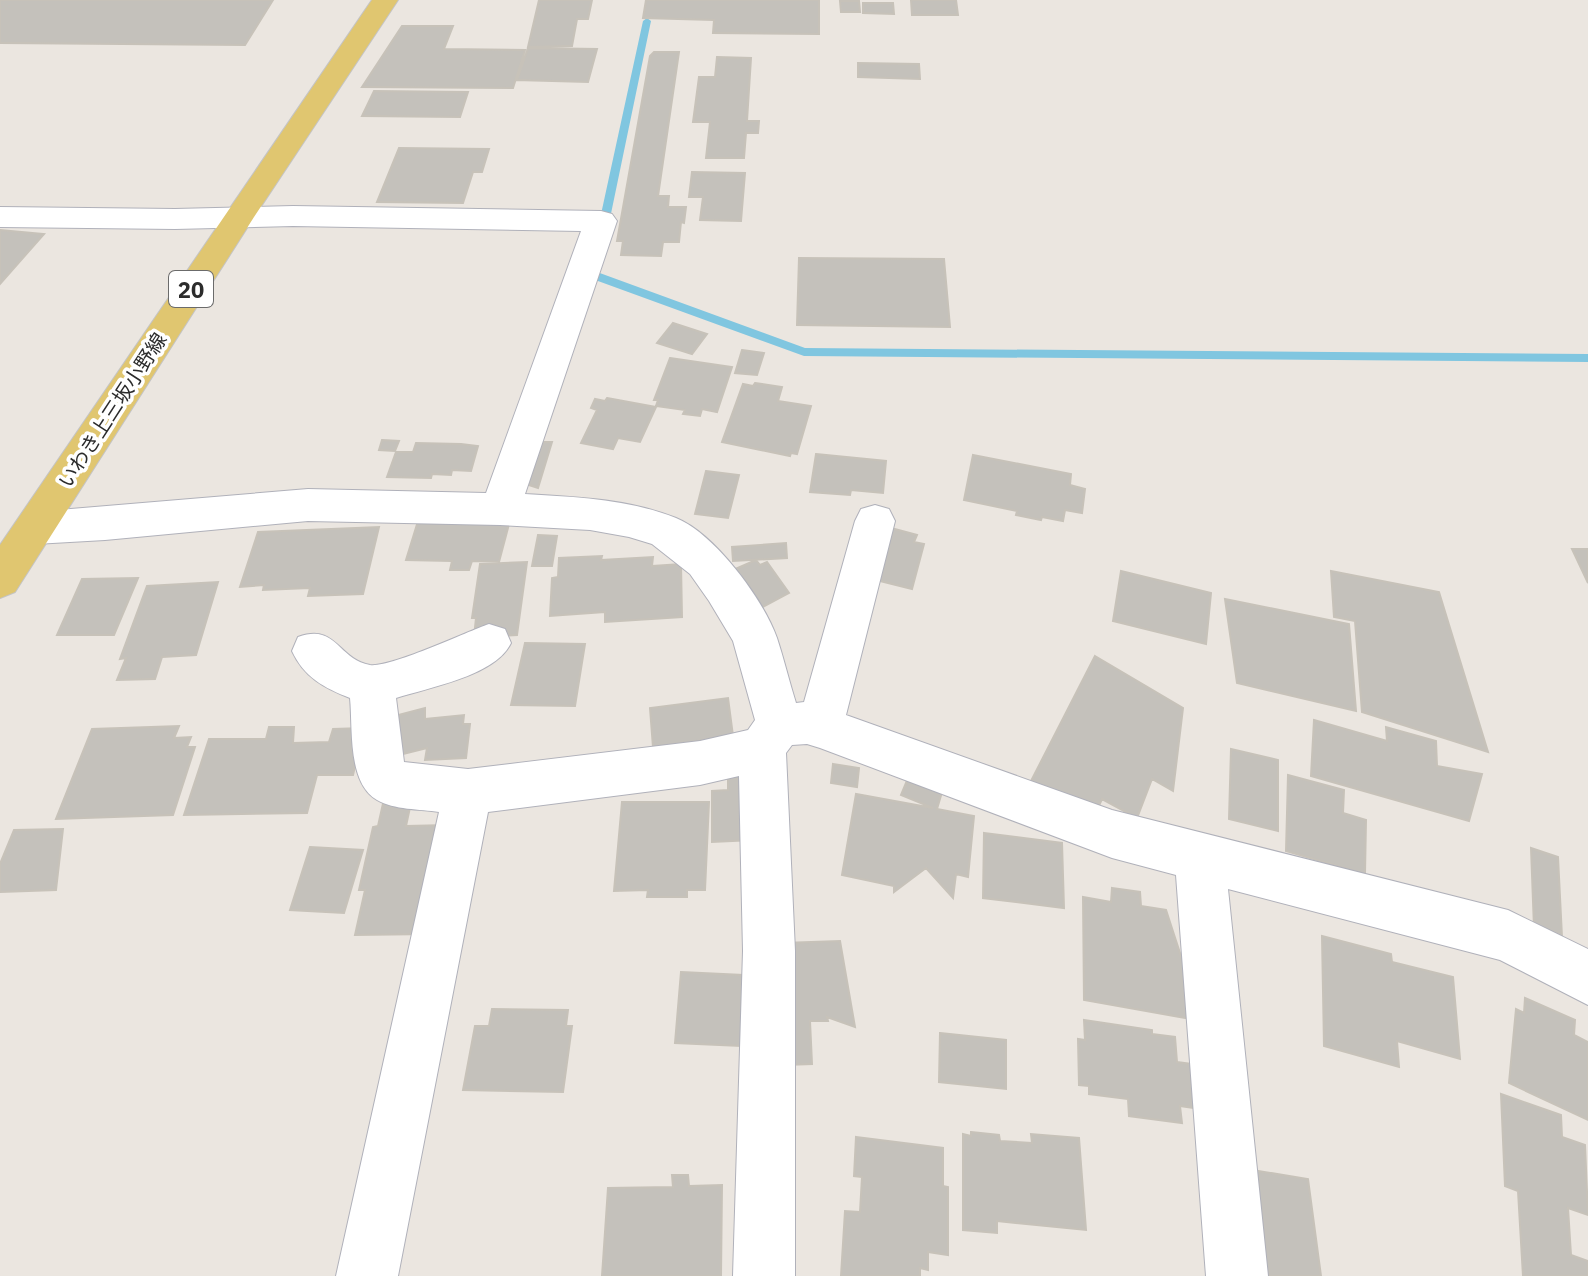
<svg xmlns="http://www.w3.org/2000/svg" width="1588" height="1276" viewBox="0 0 1588 1276" font-family="'IBM Plex Sans','Noto Sans JP',sans-serif">
  <style>
    .lines { fill: none; stroke-linecap: round; stroke-linejoin: round }
    .stream { fill: #80c6e0; fill-rule: evenodd }
    .building { fill: #c4c1bb; stroke: #c7c2b9; stroke-width: 2 }
    .street-casing { stroke: #b0b1ba; stroke-width: 2 }
    .primary-casing { stroke: #c4c4c4; stroke-width: 2 }
    .street { fill: #fff; fill-rule: evenodd }
    .primary { fill: #e0c670; fill-rule: evenodd }
    .labels { text-anchor: middle; dominant-baseline: central; stroke-width: 7; stroke-linejoin: round; paint-order: stroke }
    .far-street-label { font-size: 20px; fill: #2c2c2c; stroke: #fff }
    .shield { fill: #fff; stroke: #6b6b6b; stroke-width: 2 }
    .shield-label { font-size: 22px; font-weight: bold; fill: #2c2c2c }
  </style>
  <rect width="100%" height="100%" fill="#ebe6e0"/>
  <g class="lines">
    <!-- stream -->
    <path class="stream" d="M 647,18 L 651,21 L 608,228 L 603,231 L 598,228 L 643,21 Z
      M 594,261 L 599,264 L 597,272 L 805,348 L 1588,354 L 1588,362 L 804,356 L 587,277 L 586,274 L 589,264 Z"/>
  </g>
  <!-- building -->
  <path class="building" d="M 0,0 L 273,0 L 245,45 L 0,43 Z
    M 539,0 L 592,0 L 588,19 L 577,19 L 572,46 L 528,47 Z
    M 646,0 L 819,0 L 819,34 L 713,33 L 714,20 L 643,18 Z
    M 911,0 L 956,0 L 958,15 L 912,15 Z
    M 840,1 L 859,1 L 860,12 L 841,12 Z
    M 863,3 L 893,3 L 894,14 L 863,13 Z
    M 402,26 L 453,26 L 444,49 L 525,50 L 513,88 L 362,87 Z
    M 528,48 L 597,49 L 588,82 L 517,80 Z
    M 654,52 L 679,52 L 658,196 L 669,196 L 668,207 L 686,207 L 684,223 L 681,222 L 679,242 L 663,242 L 661,256 L 621,255 L 623,241 L 617,241 L 650,56 Z
    M 717,57 L 751,58 L 747,121 L 759,121 L 758,133 L 746,133 L 744,158 L 706,158 L 710,122 L 693,122 L 699,77 L 715,77 Z
    M 858,63 L 919,64 L 920,79 L 858,77 Z
    M 374,91 L 468,92 L 460,117 L 362,116 Z
    M 399,148 L 489,149 L 482,172 L 473,172 L 463,203 L 377,202 Z
    M 692,172 L 745,173 L 741,221 L 700,220 L 703,197 L 689,197 Z
    M 0,230 L 44,234 L 0,284 Z
    M 799,258 L 944,259 L 950,327 L 797,325 Z
    M 673,323 L 707,334 L 692,354 L 657,343 Z
    M 742,350 L 764,353 L 757,375 L 735,373 Z
    M 670,358 L 732,367 L 717,412 L 702,409 L 700,416 L 683,414 L 685,410 L 656,406 L 658,400 L 654,400 Z
    M 755,383 L 782,387 L 778,401 L 811,406 L 797,454 L 791,453 L 790,456 L 722,442 L 743,384 L 753,386 Z
    M 607,398 L 656,407 L 640,442 L 618,438 L 613,449 L 581,443 L 597,410 L 591,408 L 595,399 L 605,401 Z
    M 382,440 L 399,441 L 395,451 L 379,450 Z
    M 539,442 L 552,442 L 538,488 L 526,484 Z
    M 416,443 L 461,444 L 478,446 L 471,471 L 452,470 L 451,475 L 432,474 L 431,478 L 387,477 L 396,452 L 413,452 Z
    M 816,454 L 886,461 L 883,493 L 851,490 L 850,495 L 810,492 Z
    M 973,455 L 1071,474 L 1070,485 L 1085,489 L 1082,513 L 1065,510 L 1063,521 L 1042,517 L 1041,520 L 1016,515 L 1017,511 L 964,500 Z
    M 706,471 L 739,475 L 728,518 L 695,514 Z
    M 418,521 L 509,524 L 499,562 L 472,561 L 469,570 L 450,570 L 452,561 L 406,560 Z
    M 379,527 L 363,594 L 308,596 L 310,588 L 263,590 L 264,585 L 240,587 L 258,532 Z
    M 891,528 L 917,535 L 914,542 L 924,544 L 912,589 L 876,580 Z
    M 538,535 L 557,536 L 552,566 L 532,566 Z
    M 786,543 L 787,558 L 733,561 L 732,547 Z
    M 1572,549 L 1588,549 L 1588,583 Z
    M 602,556 L 601,560 L 653,557 L 652,566 L 681,564 L 682,617 L 605,622 L 605,612 L 550,616 L 552,578 L 558,577 L 559,558 Z
    M 756,560 L 760,565 L 767,562 L 789,593 L 759,609 L 733,570 Z
    M 527,562 L 517,635 L 474,637 L 476,618 L 472,618 L 480,564 Z
    M 1121,571 L 1211,593 L 1206,644 L 1113,621 Z
    M 1331,571 L 1439,592 L 1488,752 L 1362,712 L 1355,621 L 1334,617 Z
    M 138,578 L 114,635 L 57,635 L 82,579 Z
    M 218,582 L 196,655 L 162,657 L 155,679 L 117,680 L 126,658 L 120,659 L 147,586 Z
    M 1225,599 L 1349,624 L 1356,711 L 1237,683 Z
    M 525,643 L 585,644 L 575,706 L 511,705 Z
    M 1095,656 L 1183,708 L 1173,791 L 1152,779 L 1137,818 L 1102,799 L 1097,810 L 1030,783 Z
    M 728,698 L 733,736 L 653,747 L 650,708 Z
    M 425,708 L 425,719 L 464,715 L 463,724 L 470,724 L 466,758 L 425,760 L 427,748 L 391,757 L 387,718 Z
    M 1314,720 L 1387,741 L 1386,727 L 1436,741 L 1437,766 L 1482,774 L 1469,821 L 1311,776 Z
    M 179,726 L 174,738 L 191,737 L 187,747 L 195,747 L 173,815 L 56,819 L 92,729 Z
    M 269,727 L 294,727 L 293,743 L 329,742 L 333,729 L 364,728 L 353,775 L 317,775 L 307,813 L 184,815 L 209,739 L 266,739 Z
    M 1231,749 L 1278,760 L 1278,831 L 1229,819 Z
    M 833,764 L 859,768 L 857,787 L 831,783 Z
    M 752,773 L 753,840 L 712,842 L 712,791 L 728,790 L 728,774 Z
    M 1288,775 L 1344,790 L 1343,813 L 1366,820 L 1365,874 L 1286,851 Z
    M 908,778 L 942,792 L 937,809 L 974,816 L 968,877 L 956,874 L 953,898 L 926,868 L 894,892 L 894,886 L 842,875 L 856,794 L 933,808 L 901,795 Z
    M 412,798 L 406,826 L 448,825 L 429,934 L 355,935 L 365,890 L 359,890 L 373,827 L 378,826 L 384,799 Z
    M 622,802 L 709,802 L 705,890 L 687,890 L 687,897 L 647,897 L 648,890 L 614,891 Z
    M 63,829 L 56,890 L 0,892 L 0,864 L 14,830 Z
    M 984,833 L 1062,843 L 1064,908 L 983,898 Z
    M 310,847 L 363,850 L 344,913 L 290,910 Z
    M 1531,848 L 1558,857 L 1562,937 L 1534,928 Z
    M 1112,888 L 1140,892 L 1141,906 L 1166,910 L 1202,1021 L 1084,1000 L 1083,897 L 1111,902 Z
    M 1322,936 L 1391,954 L 1392,962 L 1453,977 L 1460,1059 L 1397,1041 L 1399,1067 L 1324,1046 Z
    M 840,941 L 855,1027 L 827,1017 L 828,1021 L 810,1021 L 812,1064 L 785,1065 L 783,943 Z
    M 681,972 L 743,975 L 741,1046 L 675,1043 Z
    M 1525,998 L 1575,1020 L 1574,1035 L 1588,1042 L 1588,1120 L 1509,1083 L 1516,1009 L 1524,1013 Z
    M 492,1009 L 568,1010 L 566,1026 L 572,1026 L 563,1092 L 463,1090 L 475,1026 L 489,1026 Z
    M 1084,1020 L 1152,1030 L 1152,1034 L 1175,1037 L 1177,1062 L 1206,1066 L 1208,1110 L 1180,1106 L 1182,1123 L 1129,1116 L 1128,1099 L 1089,1094 L 1089,1086 L 1079,1085 L 1078,1039 L 1085,1040 Z
    M 940,1033 L 1006,1040 L 1006,1089 L 939,1082 Z
    M 1501,1094 L 1561,1115 L 1562,1137 L 1585,1145 L 1588,1215 L 1568,1208 L 1571,1255 L 1588,1261 L 1588,1276 L 1523,1276 L 1518,1191 L 1505,1186 Z
    M 971,1132 L 999,1135 L 1000,1141 L 1032,1143 L 1031,1134 L 1079,1138 L 1086,1230 L 997,1221 L 997,1233 L 963,1230 L 963,1134 L 971,1136 Z
    M 856,1137 L 943,1148 L 943,1186 L 948,1187 L 948,1255 L 928,1252 L 928,1270 L 920,1268 L 920,1276 L 841,1276 L 845,1211 L 860,1212 L 862,1177 L 854,1176 Z
    M 1240,1168 L 1308,1179 L 1321,1276 L 1252,1276 Z
    M 672,1175 L 688,1175 L 689,1186 L 722,1185 L 721,1276 L 602,1276 L 608,1188 L 673,1187 Z"/>
  <g class="lines">
    <defs>
      <path id="street" d="M 293,206 L 601,211 L 612,214 L 617,221 L 525,494 C 576,497 628,499 676,518 C 715,534 763,599 777,638 C 784,659 789,681 796,703 L 804,702 L 855,521 L 861,509 L 875,505 L 889,509 L 895,521 L 846,715 L 1112,810 L 1508,910 L 1588,949 L 1588,1005 L 1500,960 L 1228,889 L 1268,1276 L 1206,1276 L 1176,875 L 1112,858 L 820,748 L 807,744 L 792,745 L 786,753 L 795,951 L 795,1276 L 733,1276 L 743,951 L 739,776 L 700,785 L 488,812 L 398,1276 L 336,1276 L 439,812 C 420,809 394,810 377,800 C 347,783 353,727 350,698 C 324,688 304,677 292,651 L 298,637 C 337,623 337,659 370,665 C 390,668 466,632 489,624 L 505,629 L 511,643 C 495,676 430,687 396,698 L 404,762 L 468,769 L 700,741 L 748,730 L 755,720 L 733,641 L 709,601 L 690,574 L 652,544 L 629,537 L 590,530 L 500,525 L 308,521 L 105,540 L 35,544 L 21,540 L 15,528 L 21,516 L 35,512 L 308,489 L 486,493 L 581,231 L 293,226 L 175,229 L 0,227 L 0,207 L 175,209 Z"/>
      <path id="primary" d="M 372,0 L 398,0 L 254,217 L 15,592 L 0,598 L 0,545 Z"/>
    </defs>
    <!-- street casing -->
    <use href="#street" class="street-casing"/>
    <!-- primary casing -->
    <use href="#primary" class="primary-casing"/>
    <!-- street -->
    <use href="#street" class="street"/>
    <!-- primary -->
    <use href="#primary" class="primary"/>
  </g>
  <g class="labels">
    <!-- far-street labels -->
    <g class="far-street-label">
      <text transform="translate(112 410) rotate(-57)">いわき上三坂小野線</text>
    </g>
    <!-- shield labels -->
    <rect class="shield" x="169" y="271" width="44" height="36" rx="6"/>
    <g class="shield-label">
      <text x="191" y="289">20</text>
    </g>
  </g>
</svg>
